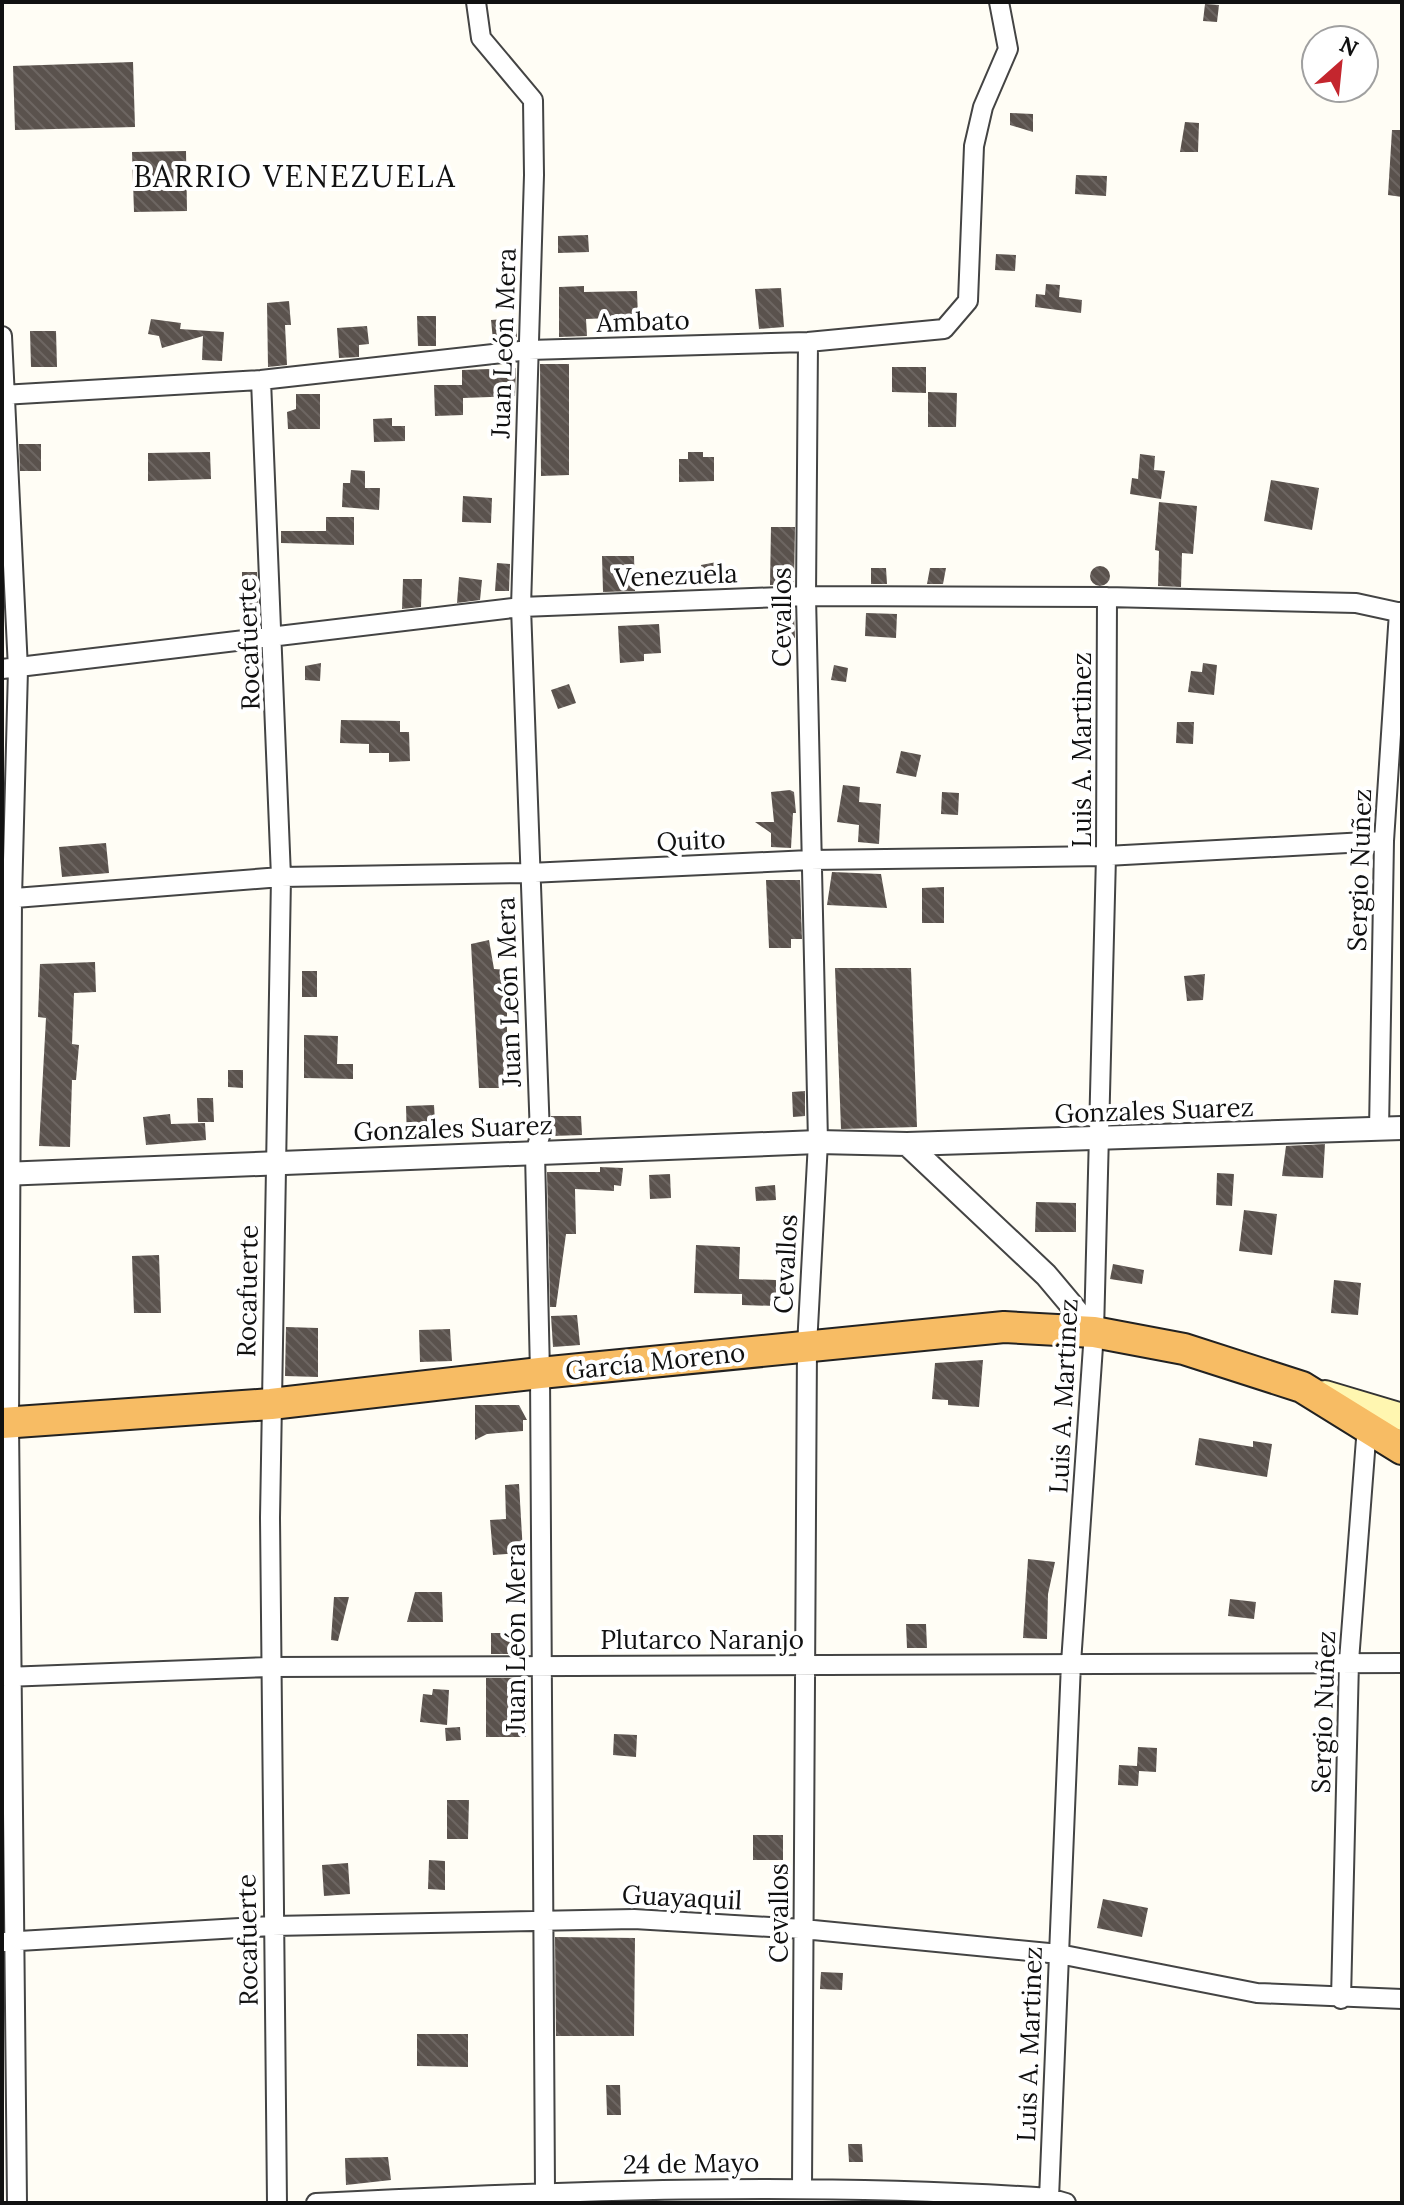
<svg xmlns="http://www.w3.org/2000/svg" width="1404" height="2205" viewBox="0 0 1404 2205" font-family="Lora,serif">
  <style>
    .building { fill: url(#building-back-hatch) }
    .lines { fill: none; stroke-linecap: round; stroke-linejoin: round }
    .minor-casing { stroke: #444; stroke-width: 22 }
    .tertiary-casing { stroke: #444; stroke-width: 26 }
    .secondary-casing { stroke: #333; stroke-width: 30 }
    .trunk-casing { stroke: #222; stroke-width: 34 }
    .minor { stroke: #fff; stroke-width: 18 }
    .tertiary { stroke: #fff; stroke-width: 22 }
    .secondary { stroke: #fff6b0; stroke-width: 26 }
    .trunk { stroke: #f7bc64; stroke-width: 30 }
    .labels { text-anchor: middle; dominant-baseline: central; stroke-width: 8; stroke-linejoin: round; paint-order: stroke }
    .street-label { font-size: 26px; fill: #111; stroke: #fff }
    .quarter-label { font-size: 30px; letter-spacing: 2px; fill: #111; stroke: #fff }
  </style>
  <defs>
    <pattern id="building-back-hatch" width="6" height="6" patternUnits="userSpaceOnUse" patternTransform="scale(2)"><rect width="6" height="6" fill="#5a524d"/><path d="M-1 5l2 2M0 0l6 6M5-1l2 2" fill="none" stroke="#6d6662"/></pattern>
  </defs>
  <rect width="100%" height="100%" fill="#fffdf5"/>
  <!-- building -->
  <path class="building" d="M 1205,4 L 1219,5 L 1217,22 L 1203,21 Z
    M 133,62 L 135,127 L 15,130 L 13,66 Z
    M 1010,113 L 1033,114 L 1033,132 L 1010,125 Z
    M 1185,122 L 1199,123 L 1198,152 L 1180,152 Z
    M 1392,130 L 1402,130 L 1402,197 L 1388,195 Z
    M 186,151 L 187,211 L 134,212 L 132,152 Z
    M 1076,175 L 1107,176 L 1106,196 L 1075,194 Z
    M 588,235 L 589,252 L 558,253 L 558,236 Z
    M 996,254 L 1016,255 L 1015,271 L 995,270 Z
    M 1046,284 L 1060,285 L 1059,297 L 1082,300 L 1081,313 L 1035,307 L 1036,294 L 1045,295 Z
    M 584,286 L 584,292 L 637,291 L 638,317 L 586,319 L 587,336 L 559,337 L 559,287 Z
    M 781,288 L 784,327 L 759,329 L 755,289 Z
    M 289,301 L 291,325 L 285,325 L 287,365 L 268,367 L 267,303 Z
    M 417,316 L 436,316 L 436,346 L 418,346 Z
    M 516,318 L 517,337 L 493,340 L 491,320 Z
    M 151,319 L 181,323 L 180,329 L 224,332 L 222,361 L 202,360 L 203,336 L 162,348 L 159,336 L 148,334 Z
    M 367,326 L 369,344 L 359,345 L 359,357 L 339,358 L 337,328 Z
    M 30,331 L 56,331 L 57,367 L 31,367 Z
    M 540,364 L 569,364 L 569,475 L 541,476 Z
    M 892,367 L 926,367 L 926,393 L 892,392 Z
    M 516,368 L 515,396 L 463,398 L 463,415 L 435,416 L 434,385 L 462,385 L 462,370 Z
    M 928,392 L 957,393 L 956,427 L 928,427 Z
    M 296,394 L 320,394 L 320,429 L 288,429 L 287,412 L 296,409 Z
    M 392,418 L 392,426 L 405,426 L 405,441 L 374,442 L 373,419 Z
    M 19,444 L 41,444 L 41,471 L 20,471 Z
    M 210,452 L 211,479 L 148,481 L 148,453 Z
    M 688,452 L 703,452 L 703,457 L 714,457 L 714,481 L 679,482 L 679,459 L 688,459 Z
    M 1140,454 L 1155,456 L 1154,470 L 1165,471 L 1161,499 L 1130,494 L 1132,478 L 1138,479 Z
    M 351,470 L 365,471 L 365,488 L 380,488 L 379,510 L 342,507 L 343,483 L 350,483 Z
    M 1271,480 L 1319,488 L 1312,530 L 1264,521 Z
    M 463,496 L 492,498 L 491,523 L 462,522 Z
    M 1159,502 L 1197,506 L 1193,554 L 1182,553 L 1181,587 L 1158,586 L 1159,551 L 1155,550 Z
    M 326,517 L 354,517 L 354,545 L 281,543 L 281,531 L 326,531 Z
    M 771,527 L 795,527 L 794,584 L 770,585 Z
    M 602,556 L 634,556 L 635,591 L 603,592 Z
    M 722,561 L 724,578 L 704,581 L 701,565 Z
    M 497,563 L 510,564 L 509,591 L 495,591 Z
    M1090 576a10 10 0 1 1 20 0a10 10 0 1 1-20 0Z
    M 871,568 L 886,568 L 887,584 L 871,584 Z
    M 930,568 L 946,568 L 943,584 L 927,584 Z
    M 242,572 L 257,572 L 259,626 L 242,628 Z
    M 459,577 L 482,580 L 480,600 L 457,603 Z
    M 403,579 L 422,579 L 421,607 L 402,609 Z
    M 866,613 L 897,614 L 896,638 L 865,636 Z
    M 794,614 L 795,638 L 778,640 L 776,616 Z
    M 659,624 L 661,653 L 644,654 L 644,661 L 620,663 L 618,626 Z
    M 321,663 L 320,681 L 305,680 L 305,666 Z
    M 1203,663 L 1217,665 L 1214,695 L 1188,692 L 1191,671 L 1202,672 Z
    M 834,665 L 848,668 L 846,682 L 831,680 Z
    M 569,684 L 576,703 L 558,709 L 551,690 Z
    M 341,720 L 400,721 L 400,732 L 409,732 L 410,761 L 389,762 L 389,753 L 369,753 L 369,744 L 340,743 Z
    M 1177,722 L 1194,722 L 1193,744 L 1176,743 Z
    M 901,751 L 921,755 L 916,777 L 896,773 Z
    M 843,785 L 860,787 L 859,802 L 881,804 L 879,844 L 858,842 L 859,825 L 837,822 Z
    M 790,790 L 794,792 L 796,813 L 793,813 L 791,848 L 771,847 L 771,833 L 755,822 L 774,822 L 771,792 Z
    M 942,792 L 959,793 L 958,815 L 941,814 Z
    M 106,843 L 109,873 L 62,877 L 59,847 Z
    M 832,872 L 881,874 L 887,908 L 827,905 Z
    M 766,880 L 800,880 L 802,939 L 791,939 L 791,948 L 769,948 Z
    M 944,887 L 944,923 L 922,923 L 922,888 Z
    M 489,940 L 494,969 L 507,970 L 507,1088 L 479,1088 L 471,944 Z
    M 95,962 L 96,992 L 74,993 L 72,1044 L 79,1045 L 76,1080 L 72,1080 L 70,1147 L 39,1146 L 46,1018 L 38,1017 L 40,964 Z
    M 835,968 L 911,968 L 917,1127 L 841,1129 Z
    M 302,971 L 317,971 L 317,997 L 302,997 Z
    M 1205,974 L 1203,1000 L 1187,1001 L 1184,976 Z
    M 304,1035 L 338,1036 L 337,1064 L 353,1064 L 353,1079 L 304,1078 Z
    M 228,1070 L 243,1070 L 243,1088 L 228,1087 Z
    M 805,1091 L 805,1116 L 793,1117 L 792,1092 Z
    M 197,1098 L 213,1098 L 214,1122 L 198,1122 Z
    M 434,1105 L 436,1139 L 407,1140 L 406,1106 Z
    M 170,1114 L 171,1124 L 205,1123 L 206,1140 L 146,1145 L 143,1117 Z
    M 551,1116 L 581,1116 L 582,1135 L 552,1136 Z
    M 1325,1144 L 1323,1178 L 1282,1176 L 1286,1146 Z
    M 600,1167 L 623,1168 L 621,1186 L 614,1185 L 614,1191 L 575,1189 L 576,1234 L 566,1234 L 556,1307 L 550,1307 L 547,1172 L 600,1172 Z
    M 1217,1173 L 1234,1174 L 1232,1206 L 1216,1205 Z
    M 670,1174 L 671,1198 L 650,1199 L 649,1175 Z
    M 775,1185 L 776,1200 L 756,1201 L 755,1187 Z
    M 1036,1202 L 1076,1203 L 1076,1232 L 1035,1232 Z
    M 1244,1210 L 1277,1214 L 1272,1255 L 1239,1251 Z
    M 696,1245 L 740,1247 L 739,1279 L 776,1280 L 776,1306 L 742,1305 L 742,1294 L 694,1293 Z
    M 159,1255 L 161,1313 L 134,1313 L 132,1256 Z
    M 1113,1264 L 1144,1270 L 1142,1284 L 1110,1279 Z
    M 1334,1280 L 1361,1283 L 1358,1315 L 1331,1313 Z
    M 577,1315 L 580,1345 L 553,1347 L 551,1316 Z
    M 286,1327 L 318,1328 L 318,1377 L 285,1376 Z
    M 450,1329 L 452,1361 L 420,1362 L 419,1330 Z
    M 983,1360 L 979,1407 L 948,1405 L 948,1400 L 932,1399 L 935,1363 Z
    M 475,1405 L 519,1405 L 527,1420 L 523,1420 L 523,1431 L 487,1434 L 475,1440 Z
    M 1199,1438 L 1253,1447 L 1253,1441 L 1272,1444 L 1267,1477 L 1195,1465 Z
    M 519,1484 L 523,1553 L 493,1555 L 490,1520 L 506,1519 L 505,1485 Z
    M 1028,1559 L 1055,1562 L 1048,1594 L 1047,1639 L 1023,1638 Z
    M 415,1592 L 442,1592 L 443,1622 L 407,1622 Z
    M 334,1597 L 349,1597 L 338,1641 L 331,1640 Z
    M 1230,1599 L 1256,1602 L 1254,1619 L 1228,1616 Z
    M 906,1624 L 926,1624 L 927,1648 L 907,1648 Z
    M 491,1633 L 526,1633 L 526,1654 L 491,1654 Z
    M 486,1678 L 526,1678 L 526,1737 L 486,1737 Z
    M 433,1689 L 449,1690 L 447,1725 L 420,1722 L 423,1694 L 432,1695 Z
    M 460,1727 L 461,1740 L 446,1741 L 445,1728 Z
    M 614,1734 L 637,1735 L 636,1757 L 613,1755 Z
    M 1138,1747 L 1157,1748 L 1156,1772 L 1139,1771 L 1138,1786 L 1118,1785 L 1119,1765 L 1137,1766 Z
    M 447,1800 L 469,1800 L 468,1839 L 447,1839 Z
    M 753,1835 L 783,1835 L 783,1860 L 753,1860 Z
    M 429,1860 L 445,1861 L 445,1890 L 428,1889 Z
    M 348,1863 L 350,1894 L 324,1896 L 322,1865 Z
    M 1103,1899 L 1148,1908 L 1142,1937 L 1097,1928 Z
    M 555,1937 L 635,1938 L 634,2036 L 556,2036 Z
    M 821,1972 L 843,1973 L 842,1990 L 820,1989 Z
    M 417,2034 L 468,2034 L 468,2067 L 417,2066 Z
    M 606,2085 L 620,2085 L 621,2115 L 607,2115 Z
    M 848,2144 L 862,2144 L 863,2162 L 849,2162 Z
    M 388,2157 L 391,2180 L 346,2185 L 345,2158 Z"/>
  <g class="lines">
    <defs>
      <path id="minor" d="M 476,2 L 481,38 L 533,100 L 534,175 L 521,607 L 540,1136 L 535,1153 L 540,1373 L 545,2191
        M 2,336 L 18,669 L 12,898 L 9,1423 L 17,2203
        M 261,380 L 281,877 L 270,1518 L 277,2203
        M 2,395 L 261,380 L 529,350 L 808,342 L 944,329 L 968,301 L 974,146 L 983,107 L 1008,49 L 999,2
        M 2,669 L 521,607 L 806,596 L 1107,597 L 1356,603 L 1402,613
        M 2,899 L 281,877 L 529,873 L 810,860 L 1106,856 L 1384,841
        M 1379,1130 L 1384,841 L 1399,612
        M 5,1677 L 270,1667 L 1402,1663
        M 2,1942 L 272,1926 L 634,1919 L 803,1929 L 1059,1954 L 1257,1993 L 1402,1999
        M 1341,1999 L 1349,1661 L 1367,1426
        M 802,2188 L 807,1346 L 818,1142 L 806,596 L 808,342
        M 1049,2198 L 1071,1663 L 1094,1332 L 1106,856 L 1107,597
        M 316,2203 C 560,2191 804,2181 1049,2198 L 1066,2203"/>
      <path id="tertiary" d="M 907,1144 L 1402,1128
        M 2,1174 L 818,1142 L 907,1144 L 1046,1275 L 1094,1332"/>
      <path id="secondary" d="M 1325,1394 L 1402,1417"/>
      <path id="trunk" d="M 2,1423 L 271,1404 L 540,1373 L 1004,1327 L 1094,1332 L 1184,1349 L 1302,1387 L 1402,1449"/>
    </defs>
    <!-- minor casing -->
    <use href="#minor" class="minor-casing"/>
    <!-- tertiary casing -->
    <use href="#tertiary" class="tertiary-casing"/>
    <!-- secondary casing -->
    <use href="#secondary" class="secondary-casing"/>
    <!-- trunk casing -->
    <use href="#trunk" class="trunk-casing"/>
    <!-- minor -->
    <use href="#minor" class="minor"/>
    <!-- tertiary -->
    <use href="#tertiary" class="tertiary"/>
    <!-- secondary -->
    <use href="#secondary" class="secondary"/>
    <!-- trunk -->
    <use href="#trunk" class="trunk"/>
  </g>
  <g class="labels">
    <!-- street labels -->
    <g class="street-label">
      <text transform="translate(643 321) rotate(-2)">Ambato</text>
      <text transform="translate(503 343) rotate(-88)">Juan León Mera</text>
      <text transform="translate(676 575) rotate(-2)">Venezuela</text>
      <text transform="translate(781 617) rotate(-90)">Cevallos</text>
      <text transform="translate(248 644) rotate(-92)">Rocafuerte</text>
      <text transform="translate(1081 750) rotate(-90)">Luis A. Martinez</text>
      <text transform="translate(691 840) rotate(-3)">Quito</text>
      <text transform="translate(1359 870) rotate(-88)">Sergio Nuñez</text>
      <text transform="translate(508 992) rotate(-92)">Juan León Mera</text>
      <text transform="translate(1154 1110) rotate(-2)">Gonzales Suarez</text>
      <text transform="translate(453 1128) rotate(-2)">Gonzales Suarez</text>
      <text transform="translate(785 1264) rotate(-87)">Cevallos</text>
      <text transform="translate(247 1291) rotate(-89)">Rocafuerte</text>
      <text transform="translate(655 1361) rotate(-6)">García Moreno</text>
      <text transform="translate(1063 1396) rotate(-87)">Luis A. Martinez</text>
      <text transform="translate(515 1638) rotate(-90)">Juan León Mera</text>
      <text x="702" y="1639">Plutarco Naranjo</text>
      <text transform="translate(1323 1712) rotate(-88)">Sergio Nuñez</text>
      <text transform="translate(682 1897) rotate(3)">Guayaquil</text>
      <text transform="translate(778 1913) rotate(-90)">Cevallos</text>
      <text transform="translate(247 1940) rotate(-91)">Rocafuerte</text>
      <text transform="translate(1029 2044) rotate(-88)">Luis A. Martinez</text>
      <text transform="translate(691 2163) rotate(-1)">24 de Mayo</text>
    </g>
    <!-- quarter labels -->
    <g class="quarter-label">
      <text x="295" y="176">BARRIO VENEZUELA</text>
    </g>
  </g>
  <!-- border -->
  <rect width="1404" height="2205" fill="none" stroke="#111111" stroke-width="8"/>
  <!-- north arrow -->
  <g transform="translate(1340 64) rotate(27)"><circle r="38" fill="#ffffff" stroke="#a0a0a0" stroke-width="2"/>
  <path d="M0-6L14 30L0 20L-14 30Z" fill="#c4262e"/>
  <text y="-12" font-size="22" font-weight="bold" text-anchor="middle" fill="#111111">N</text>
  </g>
</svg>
